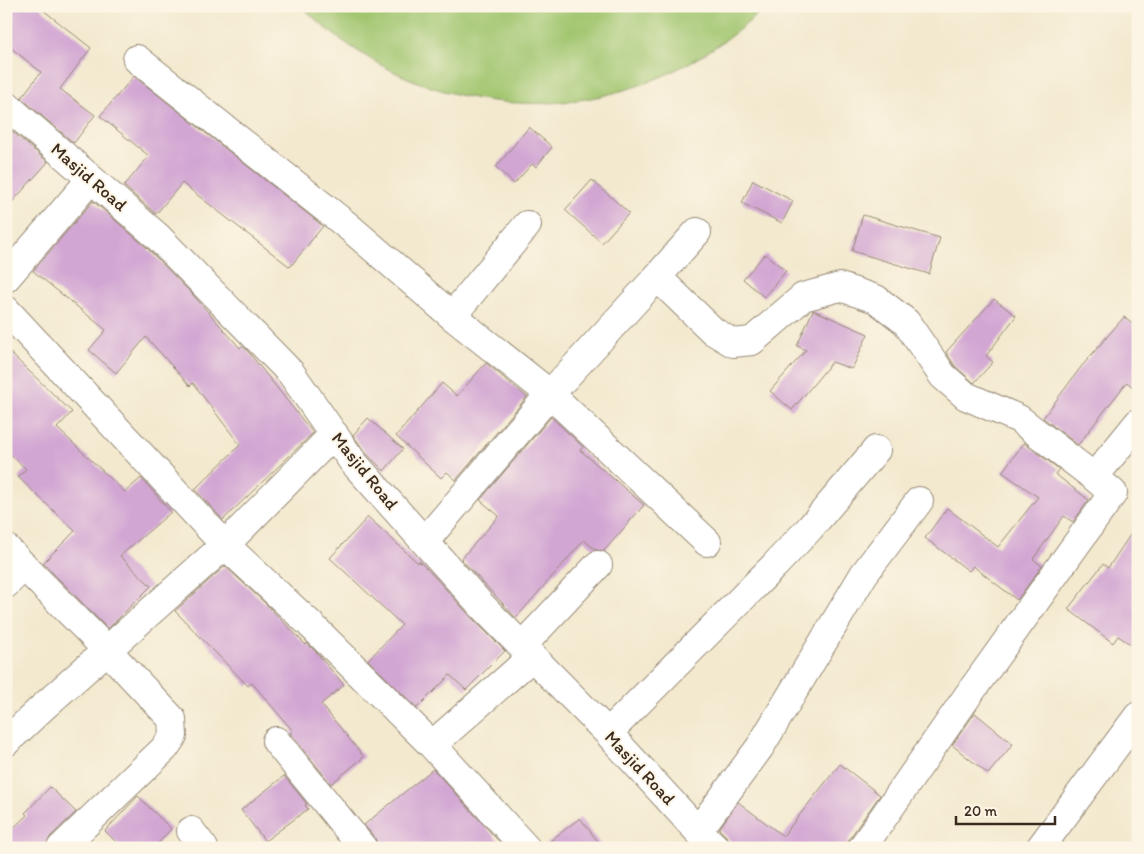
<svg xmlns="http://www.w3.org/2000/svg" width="1144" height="854" viewBox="0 0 1144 854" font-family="Itim,sans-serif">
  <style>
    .green { fill: #a2c66f; stroke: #6e7846 }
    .building { fill: #d2a6d3 }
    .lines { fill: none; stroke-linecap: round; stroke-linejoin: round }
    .minor-casing { stroke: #978a76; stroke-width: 30 }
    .minor { stroke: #fff; stroke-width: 28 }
    .labels { text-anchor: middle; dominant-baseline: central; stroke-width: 4; stroke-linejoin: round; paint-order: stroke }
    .street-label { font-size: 18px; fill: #3b2a1e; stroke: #fcf5e5 }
  </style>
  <rect width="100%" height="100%" fill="#fcf5e5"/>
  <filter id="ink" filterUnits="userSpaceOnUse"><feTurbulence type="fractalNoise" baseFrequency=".02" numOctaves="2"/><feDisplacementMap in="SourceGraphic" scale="10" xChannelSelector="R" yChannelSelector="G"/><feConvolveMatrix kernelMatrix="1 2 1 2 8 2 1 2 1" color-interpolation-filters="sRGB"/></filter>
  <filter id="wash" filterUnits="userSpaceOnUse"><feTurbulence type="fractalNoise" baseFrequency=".0096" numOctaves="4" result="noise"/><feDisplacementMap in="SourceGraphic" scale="20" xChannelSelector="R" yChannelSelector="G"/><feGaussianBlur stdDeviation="1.12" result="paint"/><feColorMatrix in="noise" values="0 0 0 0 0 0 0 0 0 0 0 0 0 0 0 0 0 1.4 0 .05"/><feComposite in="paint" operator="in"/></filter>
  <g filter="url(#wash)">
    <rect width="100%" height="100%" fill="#f3e9cf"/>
    <!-- green -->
    <path class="green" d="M 302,6 L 765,6 C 751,22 733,35 715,47 C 605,122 458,123 349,45 C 332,34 316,21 302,6 Z"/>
    <g id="blocks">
      <!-- building -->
      <path class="building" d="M 6,6 L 38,6 L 91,48 L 60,89 L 95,115 L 74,143 L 21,98 L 41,72 L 6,44 Z
        M 134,76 L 323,226 L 290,267 L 182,183 L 156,214 L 124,186 L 149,156 L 100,116 Z
        M 6,126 L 48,162 L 6,209 Z
        M 529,127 L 552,147 L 536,167 L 532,164 L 514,184 L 496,167 Z
        M 592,180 L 629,213 L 602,243 L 565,210 Z
        M 753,180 L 793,201 L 782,223 L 742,203 Z
        M 93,201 L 146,247 L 193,295 L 240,348 L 242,346 L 246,349 L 313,433 L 223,520 L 195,489 L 240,445 L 193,383 L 190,386 L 146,337 L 116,373 L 89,350 L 106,330 L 33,271 Z
        M 863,215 L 940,238 L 929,274 L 852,251 Z
        M 765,254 L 786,271 L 764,297 L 743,279 Z
        M 994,299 L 1016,316 L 986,356 L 993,362 L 974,383 L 955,366 L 946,352 Z
        M 813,310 L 868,334 L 852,369 L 832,362 L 792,410 L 770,391 L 806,350 L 797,346 Z
        M 1124,317 L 1138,329 L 1138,392 L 1127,382 L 1078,445 L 1043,418 L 1081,367 Z
        M 6,349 L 72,412 L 57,428 L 125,492 L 141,478 L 171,512 L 120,556 L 151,586 L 108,629 L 43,563 L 75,531 L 18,477 L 26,469 L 6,450 Z
        M 486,363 L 527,397 L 456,480 L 447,472 L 441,478 L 396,436 L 442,383 L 457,396 Z
        M 551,417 L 583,447 L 580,450 L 644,505 L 604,551 L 596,550 L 584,540 L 516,618 L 461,559 L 499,516 L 480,500 Z
        M 368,418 L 403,449 L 384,471 L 365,452 L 353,435 Z
        M 1024,443 L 1059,469 L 1055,474 L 1089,500 L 1073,522 L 1064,516 L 1033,559 L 1042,566 L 1017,600 L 973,566 L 969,571 L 925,538 L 947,508 L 998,547 L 1038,497 L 1002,472 Z
        M 368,517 L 418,563 L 419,561 L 431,573 L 472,618 L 505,651 L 466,690 L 450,675 L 417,708 L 368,660 L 402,625 L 330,558 Z
        M 1138,523 L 1138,649 L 1118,636 L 1113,643 L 1068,609 L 1103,564 L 1108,568 Z
        M 225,566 L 266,604 L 306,645 L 307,643 L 316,652 L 344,685 L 321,704 L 364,757 L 331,784 L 290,733 L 293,731 L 252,683 L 248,686 L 175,611 Z
        M 975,713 L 1013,744 L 988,774 L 952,745 Z
        M 840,764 L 880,795 L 849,839 L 847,848 L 731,848 L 731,843 L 727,837 L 719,829 L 738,802 L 783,836 Z
        M 433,769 L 505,848 L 378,848 L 375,838 L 364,825 Z
        M 284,776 L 307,804 L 305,805 L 308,809 L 265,841 L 241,810 Z
        M 50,787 L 76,812 L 50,837 L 46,848 L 6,848 L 6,835 L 27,815 L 25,813 Z
        M 138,796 L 171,829 L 154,848 L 122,848 L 105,831 Z
        M 580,818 L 603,848 L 541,848 Z"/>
    </g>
  </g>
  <g filter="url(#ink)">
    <use href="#blocks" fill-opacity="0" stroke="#978a76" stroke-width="1"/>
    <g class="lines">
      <defs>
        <path id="minor" d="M 137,59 L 349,227 L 452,316 L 550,394 L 707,542
          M 6,105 L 157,236 L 291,373 L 353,462 L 483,607 L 608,733 L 698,831 L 716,848
          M 657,277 L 697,232
          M 6,278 L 91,179
          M 6,310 L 225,545 L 310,624 L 432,745 L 526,848
          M 452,316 L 527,225
          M 425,541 L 550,394 L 657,277 L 713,331 L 733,343 L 752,341 L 803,297 L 840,287 L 876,299 L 906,322 L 943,376 L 966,396 L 1019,419 L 1094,477 L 1138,423
          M 6,548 L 107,650 L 172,719 L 173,736 L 165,748 L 61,848
          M 6,584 L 24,566
          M 522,646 L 598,565
          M 608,733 L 774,566 L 810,528 L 876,450
          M 276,741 L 363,848
          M 6,742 L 42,708 L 225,545 L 334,434
          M 432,745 L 532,657
          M 191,831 L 204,848
          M 698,831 L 760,747 L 864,574 L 919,501
          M 862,848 L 969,694 L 1113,493 L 1094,477
          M 1040,848 L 1138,716"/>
      </defs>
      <!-- minor casing -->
      <use href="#minor" class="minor-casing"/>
      <!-- minor -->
      <use href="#minor" class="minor"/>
    </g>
  </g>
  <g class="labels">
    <!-- street labels -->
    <g class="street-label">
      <text transform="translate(89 177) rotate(41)">Masjid Road</text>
      <text transform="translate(365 471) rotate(51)">Masjid Road</text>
      <text transform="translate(640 768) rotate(47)">Masjid Road</text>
    </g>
  </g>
  <!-- margin -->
  <rect width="1144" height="854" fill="none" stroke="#fcf5e5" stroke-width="25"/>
  <!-- scale -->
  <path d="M956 816v8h99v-8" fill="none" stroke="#3b2a1e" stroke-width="2.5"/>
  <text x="964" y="816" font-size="15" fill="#3b2a1e" stroke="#fcf5e5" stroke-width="4" paint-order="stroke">20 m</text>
</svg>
